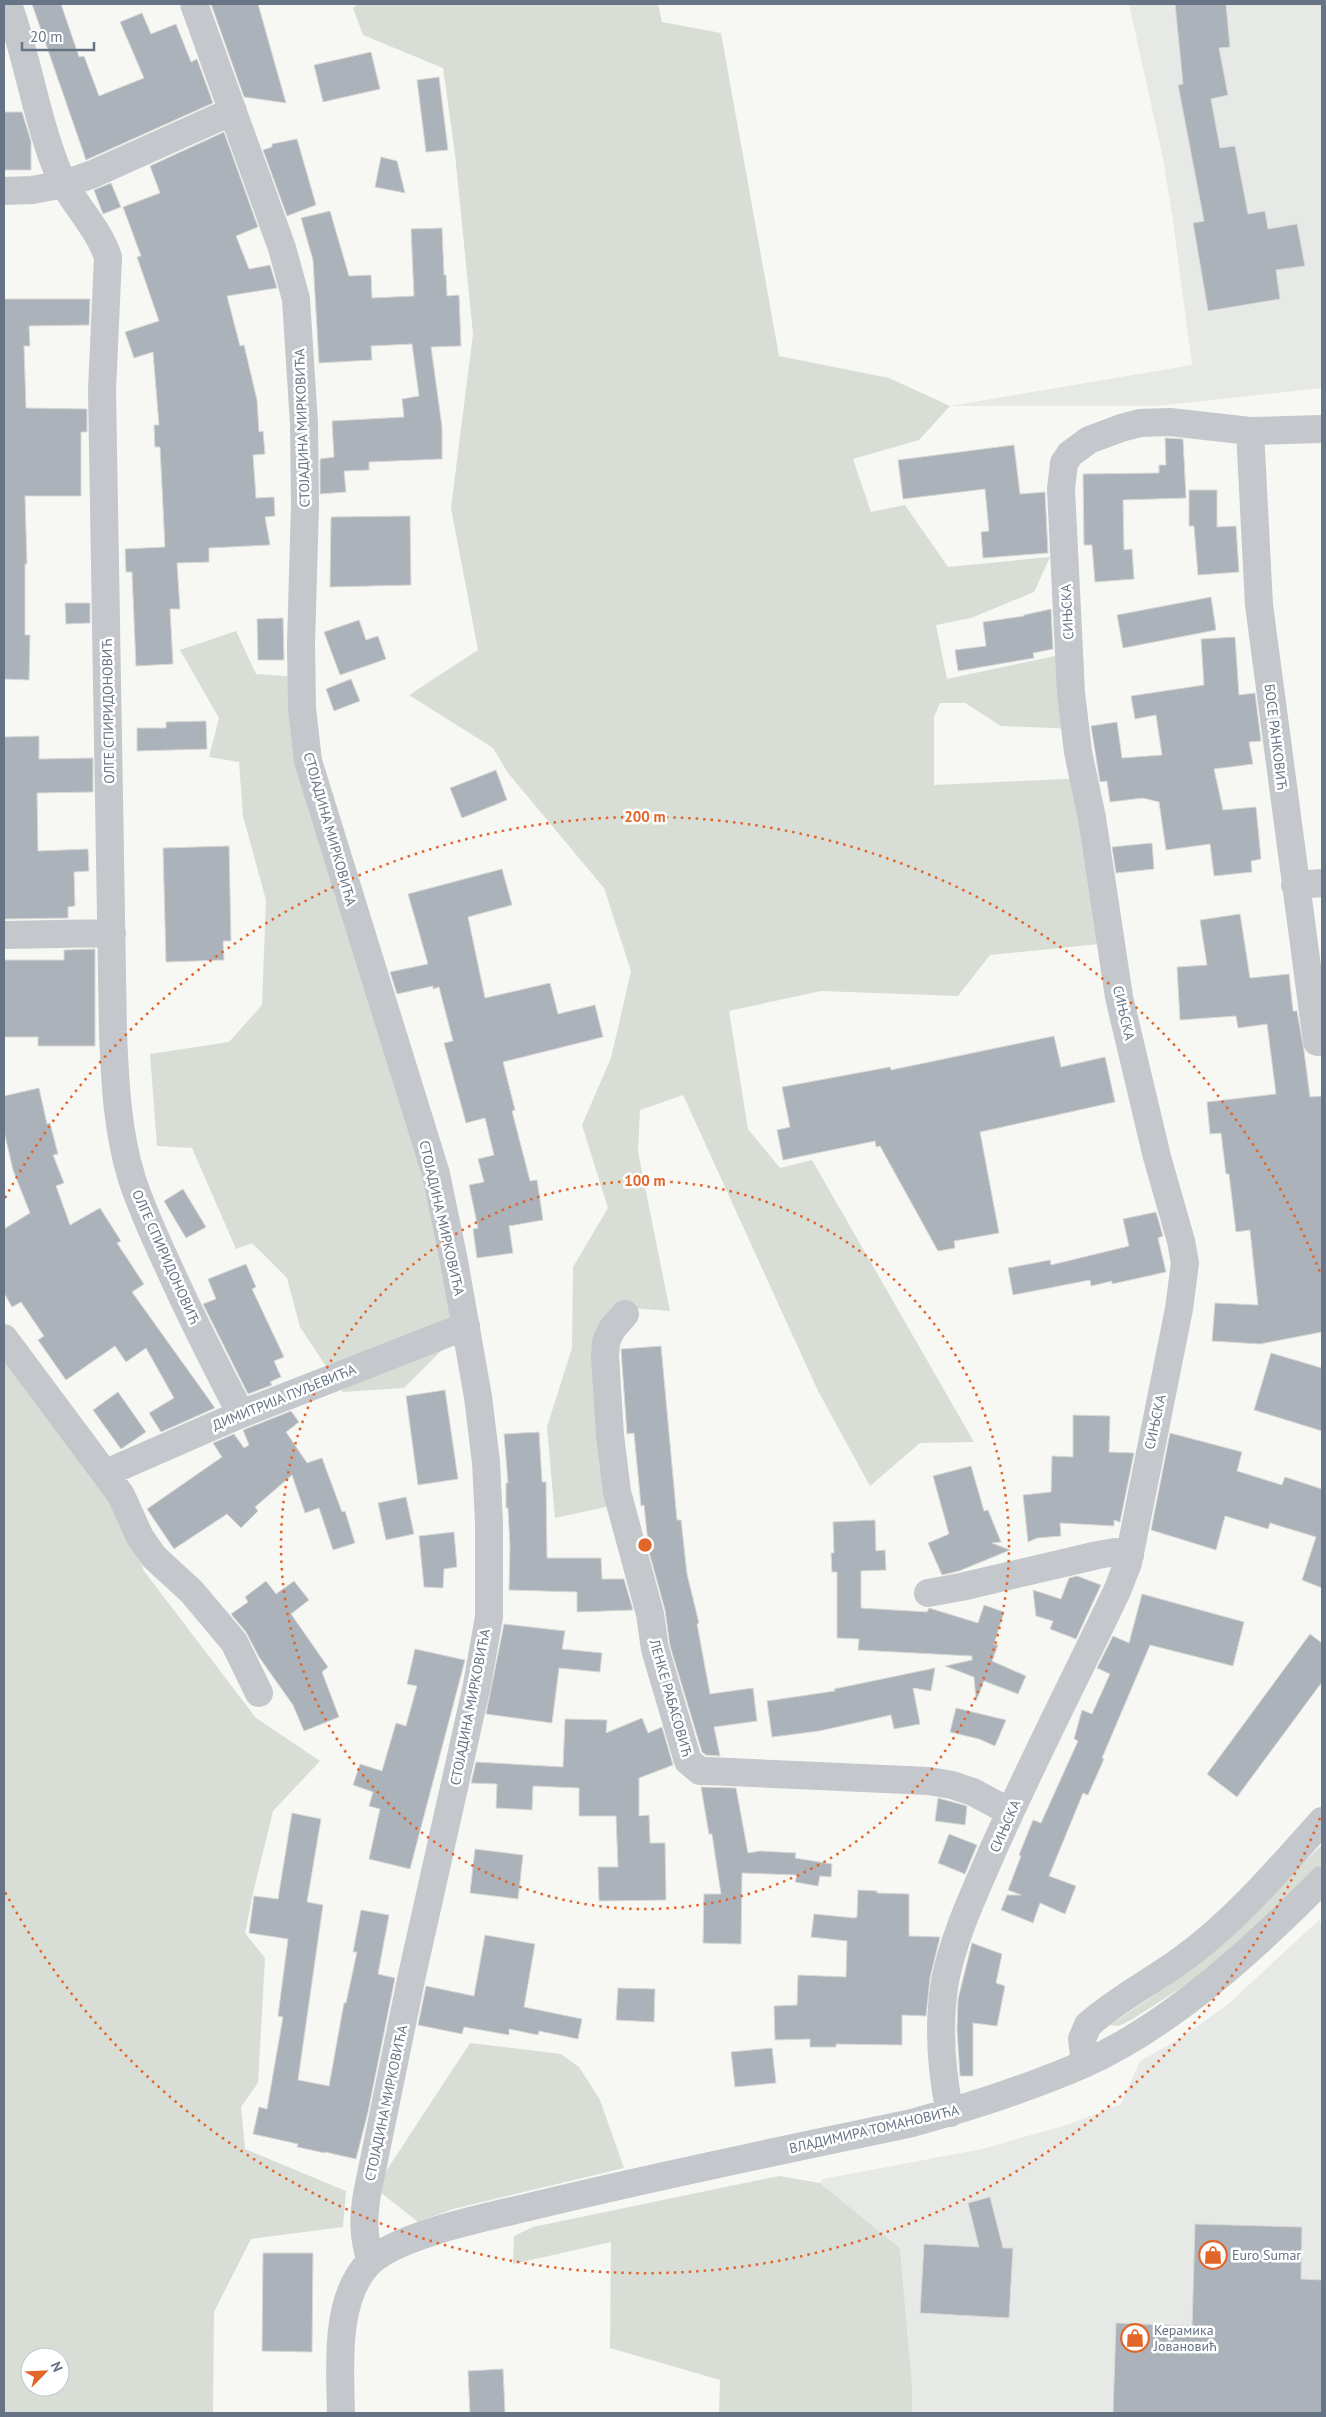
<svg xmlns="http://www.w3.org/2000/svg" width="1326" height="2417" viewBox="0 0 1326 2417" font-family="'PT Sans',sans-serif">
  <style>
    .built { fill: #e7e9e7 }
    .green { fill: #d8ded5; fill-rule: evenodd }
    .building { fill: #abb2b9; stroke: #d8d9d6 }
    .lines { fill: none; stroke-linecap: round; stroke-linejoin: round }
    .minor { stroke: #c4c7cb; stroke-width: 28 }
    .ring { fill: none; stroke: #e26529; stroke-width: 2.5; stroke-dasharray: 2.5 5 }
    .labels { text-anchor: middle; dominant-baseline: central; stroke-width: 5; stroke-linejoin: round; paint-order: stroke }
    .street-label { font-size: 14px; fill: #667485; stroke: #fff }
    .poi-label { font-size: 14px; fill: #667485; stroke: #fff; text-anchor: start }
    .centre { fill: #e26529; stroke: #fff; stroke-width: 2.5 }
    .ring-label { font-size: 15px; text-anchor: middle; font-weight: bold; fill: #e26529; stroke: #fff; stroke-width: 5; stroke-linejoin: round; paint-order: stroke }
  </style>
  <rect width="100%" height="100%" fill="#f7f7f4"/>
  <!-- built -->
  <path class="built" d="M 1129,4 L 1322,4 L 1322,388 L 1156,406 L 950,406 L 1192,365 L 1173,221 L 1163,158 Z
    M 1319,1920 L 1322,1926 L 1322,2413 L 912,2413 L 912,2385 L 900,2248 L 820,2183 L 823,2179 L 982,2149 L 1070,2124 L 1121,2104 L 1140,2061 L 1178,2040 L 1227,2005 Z"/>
  <!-- green -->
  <path class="green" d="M 358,4 L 658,4 L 662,22 L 721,33 L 779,356 L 889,378 L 950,406 L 919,440 L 853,459 L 871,512 L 905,505 L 948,567 L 1050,557 L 1034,592 L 971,618 L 936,625 L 947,679 L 1069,653 L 1075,729 L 1001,726 L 965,703 L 940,703 L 934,717 L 934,785 L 1084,778 L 1109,943 L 990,955 L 958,996 L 821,991 L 729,1011 L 748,1129 L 780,1168 L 812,1160 L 974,1442 L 920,1443 L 870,1486 L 818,1391 L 683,1095 L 640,1110 L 638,1152 L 670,1311 L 618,1307 L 615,1505 L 555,1518 L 547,1427 L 572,1348 L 573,1267 L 608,1208 L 582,1125 L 611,1058 L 631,971 L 604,888 L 508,773 L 493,748 L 409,695 L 478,650 L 451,508 L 473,334 L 455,154 L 443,68 L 363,35 L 353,8 Z
    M 236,631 L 256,674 L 301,677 L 308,761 L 466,1326 L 404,1388 L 343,1392 L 300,1327 L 287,1278 L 252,1243 L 236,1249 L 192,1148 L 157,1146 L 150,1054 L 229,1042 L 262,1005 L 266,900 L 243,816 L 239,762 L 209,757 L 219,718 L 180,650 Z
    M 4,1338 L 106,1473 L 144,1571 L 256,1718 L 320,1761 L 273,1811 L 253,1893 L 245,1933 L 265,1958 L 258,2083 L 241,2107 L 245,2149 L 346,2191 L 343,2227 L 251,2239 L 214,2312 L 213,2413 L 4,2413 ZM 30,2357 L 60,2357 L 60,2387 L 30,2387 Z
    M 1322,1845 L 1322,1864 L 1259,1928 L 1189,1983 L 1131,2020 L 1119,2026 L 1110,2025 L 1184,1975 Z
    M 470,2043 L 561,2054 L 579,2067 L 600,2100 L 624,2168 L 453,2209 L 418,2222 L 375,2188 Z
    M 779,2176 L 820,2183 L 900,2248 L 912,2385 L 912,2413 L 719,2413 L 720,2380 L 610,2348 L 611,2242 L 513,2264 L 514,2236 L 533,2227 Z"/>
  <!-- building -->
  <path class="building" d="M 32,4 L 61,4 L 79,57 L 84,56 L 99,96 L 144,78 L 120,22 L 142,13 L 151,34 L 176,24 L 191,62 L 197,59 L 213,103 L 86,160 Z
    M 211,4 L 258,4 L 286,103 L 244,97 Z
    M 1175,4 L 1226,4 L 1230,47 L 1219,48 L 1228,95 L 1211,99 L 1220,148 L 1235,146 L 1248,214 L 1265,211 L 1268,229 L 1297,224 L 1305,266 L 1276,270 L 1280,299 L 1208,311 L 1193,223 L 1204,221 L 1178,85 L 1183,84 Z
    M 371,52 L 380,89 L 323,102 L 314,65 Z
    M 439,77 L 448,150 L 426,152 L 417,80 Z
    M 4,112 L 22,112 L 31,141 L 31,170 L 4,170 Z
    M 224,132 L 258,227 L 236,236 L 249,269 L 270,265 L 277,288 L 227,296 L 240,346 L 244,345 L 257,400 L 259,432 L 263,431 L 265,454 L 253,455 L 256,498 L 274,497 L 275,516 L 265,517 L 270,545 L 209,548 L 209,562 L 177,563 L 180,609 L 170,609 L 173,664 L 136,666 L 132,572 L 126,572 L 125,549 L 165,547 L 160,447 L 155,447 L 154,425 L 159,425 L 153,352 L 134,358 L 125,332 L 159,321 L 137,257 L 141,256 L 123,207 L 160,193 L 150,166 Z
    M 297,139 L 316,205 L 287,216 L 263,150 L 272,147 L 272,144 Z
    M 381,157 L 397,161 L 405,193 L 375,187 Z
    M 111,183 L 121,207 L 103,214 L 94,190 Z
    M 330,211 L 349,276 L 371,275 L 372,298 L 414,296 L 411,229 L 442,228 L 444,275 L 446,275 L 447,296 L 459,295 L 461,346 L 431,347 L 442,427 L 442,459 L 369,462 L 369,470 L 344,471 L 346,492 L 320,494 L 320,459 L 334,457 L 332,421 L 404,417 L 402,399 L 419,396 L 412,344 L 371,346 L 372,360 L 319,363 L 313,260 L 301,218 Z
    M 4,299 L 90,299 L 89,325 L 29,326 L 30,346 L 24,346 L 26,408 L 87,409 L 87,432 L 81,432 L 81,496 L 25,496 L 27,564 L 25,564 L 25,635 L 30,635 L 29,680 L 4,679 Z
    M 1165,438 L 1183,439 L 1186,498 L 1123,500 L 1124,550 L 1132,549 L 1134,579 L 1095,582 L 1092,545 L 1084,545 L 1083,474 L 1159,473 L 1159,465 L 1166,465 Z
    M 1014,445 L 1020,494 L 1045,492 L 1048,553 L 983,558 L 981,532 L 989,531 L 985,489 L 903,499 L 898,460 Z
    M 1189,490 L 1217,490 L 1217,527 L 1236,526 L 1239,572 L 1198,575 L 1194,526 L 1189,526 Z
    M 410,516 L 411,585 L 330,587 L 331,517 Z
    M 1211,597 L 1216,630 L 1123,648 L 1117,615 Z
    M 65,603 L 90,603 L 90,623 L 66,624 Z
    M 1051,609 L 1053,649 L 1033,653 L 1034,658 L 958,671 L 955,650 L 986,646 L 983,622 L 1024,616 L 1024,615 Z
    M 283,618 L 284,660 L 258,660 L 257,619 Z
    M 359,620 L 366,640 L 378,636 L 386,659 L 340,675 L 324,632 Z
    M 1235,637 L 1239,695 L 1255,693 L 1261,741 L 1249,742 L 1253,764 L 1214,769 L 1223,810 L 1256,807 L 1261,859 L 1251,861 L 1252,872 L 1214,876 L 1210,844 L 1166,850 L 1159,802 L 1143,798 L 1110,802 L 1107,781 L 1100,782 L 1091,726 L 1117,722 L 1122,758 L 1162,755 L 1156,715 L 1135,719 L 1131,696 L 1204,685 L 1201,639 Z
    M 351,679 L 360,701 L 334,711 L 326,689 Z
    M 206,721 L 207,749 L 137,751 L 137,728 L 166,728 L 166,722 Z
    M 39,736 L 39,759 L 93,758 L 93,792 L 37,793 L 38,851 L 88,849 L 89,871 L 74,872 L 75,906 L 68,907 L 68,918 L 4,919 L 4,737 Z
    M 496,770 L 507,800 L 462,818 L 450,788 Z
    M 1152,843 L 1154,869 L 1116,873 L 1112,847 Z
    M 229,846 L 231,941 L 223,941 L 224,960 L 166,962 L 163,848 Z
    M 502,869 L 512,905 L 468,917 L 485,998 L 550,983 L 558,1014 L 595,1005 L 603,1037 L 503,1062 L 515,1110 L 512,1111 L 530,1181 L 537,1180 L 543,1220 L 509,1226 L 513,1253 L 477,1258 L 473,1229 L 478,1228 L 469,1185 L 484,1182 L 478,1159 L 494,1155 L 485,1118 L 466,1123 L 444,1043 L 453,1041 L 439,987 L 433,989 L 433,986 L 397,994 L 390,972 L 428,964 L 408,894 Z
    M 1240,914 L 1250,978 L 1289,974 L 1293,1011 L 1297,1011 L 1304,1051 L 1310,1097 L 1322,1096 L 1322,1332 L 1260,1344 L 1212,1341 L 1215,1303 L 1258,1305 L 1250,1230 L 1236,1232 L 1229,1174 L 1226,1174 L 1221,1133 L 1210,1134 L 1207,1102 L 1276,1094 L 1267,1024 L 1238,1028 L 1236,1016 L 1180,1020 L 1177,967 L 1207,965 L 1200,920 Z
    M 95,949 L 95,1046 L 38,1046 L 38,1037 L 4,1037 L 4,960 L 64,960 L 64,950 Z
    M 1054,1036 L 1061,1067 L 1105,1057 L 1115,1102 L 980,1132 L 999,1233 L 954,1241 L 955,1248 L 938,1251 L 880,1146 L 876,1147 L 875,1141 L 783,1160 L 777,1130 L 790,1127 L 782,1087 L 890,1067 L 891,1070 Z
    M 39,1088 L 47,1124 L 50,1123 L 58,1154 L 53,1155 L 64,1183 L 56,1186 L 70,1225 L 100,1208 L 121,1241 L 117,1243 L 144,1284 L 132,1292 L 215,1408 L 161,1432 L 149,1413 L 174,1398 L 146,1348 L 126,1362 L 115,1346 L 66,1380 L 38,1340 L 44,1336 L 21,1302 L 12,1307 L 4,1293 L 4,1229 L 30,1213 L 13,1170 L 4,1131 L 4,1096 Z
    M 183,1189 L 206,1227 L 186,1238 L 164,1201 Z
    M 1156,1212 L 1163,1236 L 1158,1238 L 1166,1272 L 1112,1284 L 1112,1281 L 1091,1286 L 1090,1280 L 1013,1295 L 1008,1268 L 1050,1260 L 1051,1265 L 1129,1246 L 1123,1219 Z
    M 246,1264 L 256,1287 L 252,1289 L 284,1357 L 274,1361 L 281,1377 L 270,1382 L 272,1385 L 248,1394 L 203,1304 L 216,1299 L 208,1279 Z
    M 661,1346 L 677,1520 L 681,1520 L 687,1574 L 699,1623 L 697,1624 L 710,1694 L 753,1688 L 757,1721 L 714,1727 L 720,1756 L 706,1755 L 702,1752 L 670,1646 L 665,1610 L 649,1552 L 644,1505 L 641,1506 L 634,1433 L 627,1434 L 621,1349 Z
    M 1271,1353 L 1322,1368 L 1322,1431 L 1254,1410 Z
    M 445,1390 L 458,1479 L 418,1485 L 406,1396 Z
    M 118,1392 L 146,1432 L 121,1449 L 93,1410 Z
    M 291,1411 L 299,1422 L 286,1432 L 307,1463 L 322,1458 L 342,1512 L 345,1511 L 355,1543 L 333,1550 L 319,1508 L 305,1513 L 292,1475 L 255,1507 L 258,1511 L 241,1528 L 227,1514 L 174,1549 L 147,1509 L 222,1457 L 213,1443 L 234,1434 L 244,1448 L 249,1445 L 243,1430 Z
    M 1073,1415 L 1110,1416 L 1109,1452 L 1134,1453 L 1120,1522 L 1114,1520 L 1114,1526 L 1060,1523 L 1061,1536 L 1037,1538 L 1028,1542 L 1023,1495 L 1051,1492 L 1052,1456 L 1073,1457 Z
    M 539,1432 L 542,1482 L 546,1482 L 547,1558 L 601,1558 L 602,1579 L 624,1579 L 633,1610 L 577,1612 L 577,1592 L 509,1590 L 510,1547 L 508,1508 L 506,1508 L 506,1483 L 508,1483 L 504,1434 Z
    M 1170,1433 L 1242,1452 L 1237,1471 L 1282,1485 L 1285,1477 L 1322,1489 L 1322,1588 L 1302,1580 L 1316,1537 L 1270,1523 L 1268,1529 L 1225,1516 L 1216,1550 L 1151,1530 Z
    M 971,1466 L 984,1511 L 988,1510 L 1001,1542 L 992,1543 L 1010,1550 L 959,1571 L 942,1575 L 928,1543 L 949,1534 L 933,1476 Z
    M 406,1497 L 414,1534 L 386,1540 L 378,1503 Z
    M 875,1520 L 876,1551 L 885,1550 L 886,1570 L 861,1571 L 861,1608 L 927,1612 L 929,1608 L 978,1623 L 984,1605 L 1004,1612 L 994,1644 L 998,1645 L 992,1661 L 1026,1676 L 1018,1694 L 984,1681 L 976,1701 L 974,1677 L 945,1666 L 972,1660 L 972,1656 L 858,1650 L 859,1639 L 837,1638 L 837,1572 L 832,1572 L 831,1553 L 834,1553 L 833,1522 Z
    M 454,1532 L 457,1567 L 444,1569 L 443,1588 L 424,1587 L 419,1536 Z
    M 1077,1576 L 1101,1585 L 1076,1639 L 1050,1629 L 1053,1621 L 1036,1616 L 1033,1590 L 1061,1599 L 1069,1578 Z
    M 266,1581 L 276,1594 L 294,1581 L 309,1600 L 291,1614 L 328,1667 L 322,1672 L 339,1717 L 304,1731 L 293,1705 L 259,1657 L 246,1632 L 231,1614 L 248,1602 L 245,1597 Z
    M 1142,1594 L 1244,1622 L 1233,1666 L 1150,1645 L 1102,1758 L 1104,1759 L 1088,1795 L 1083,1793 L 1049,1876 L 1076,1886 L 1065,1914 L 1040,1903 L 1033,1923 L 1001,1910 L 1007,1895 L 1021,1895 L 1008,1890 L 1021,1856 L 1019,1855 L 1033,1820 L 1041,1823 L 1078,1741 L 1074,1739 L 1082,1710 L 1092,1714 L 1110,1674 L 1097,1668 L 1113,1636 L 1129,1643 Z
    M 504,1624 L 565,1631 L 562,1649 L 602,1653 L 600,1672 L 559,1668 L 552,1723 L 486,1714 Z
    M 1310,1634 L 1322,1643 L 1322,1682 L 1237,1797 L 1207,1774 Z
    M 415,1649 L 465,1660 L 410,1869 L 369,1859 L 380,1809 L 369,1806 L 373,1792 L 353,1785 L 360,1764 L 382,1771 L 396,1723 L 406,1726 L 417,1686 L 407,1684 Z
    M 935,1668 L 931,1691 L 913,1688 L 920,1724 L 894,1729 L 891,1715 L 819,1731 L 772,1737 L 767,1701 L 835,1691 L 834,1689 Z
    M 956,1708 L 1006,1720 L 995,1746 L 979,1739 L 950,1732 Z
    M 642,1718 L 648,1733 L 662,1727 L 673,1765 L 639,1778 L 639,1816 L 649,1815 L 650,1843 L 665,1843 L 666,1900 L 599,1901 L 598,1867 L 618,1867 L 616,1816 L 579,1816 L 579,1788 L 533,1786 L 532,1810 L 496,1808 L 497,1784 L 471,1783 L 476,1762 L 563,1767 L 565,1719 L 607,1720 L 606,1733 Z
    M 701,1787 L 736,1788 L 748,1853 L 760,1851 L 796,1853 L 795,1858 L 832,1864 L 831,1877 L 820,1876 L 818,1886 L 795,1882 L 797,1875 L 742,1873 L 741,1944 L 703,1943 L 704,1894 L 721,1894 L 712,1834 L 709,1834 Z
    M 938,1798 L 967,1806 L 965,1825 L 935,1821 Z
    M 292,1813 L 321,1819 L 307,1902 L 323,1905 L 298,2080 L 329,2086 L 344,2003 L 346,2003 L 357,1952 L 353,1952 L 361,1910 L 389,1915 L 378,1974 L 395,1978 L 368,2112 L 356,2159 L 325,2152 L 325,2153 L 297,2147 L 298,2144 L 253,2134 L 259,2107 L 267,2109 L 283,2017 L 278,2016 L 288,1939 L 249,1933 L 254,1896 L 278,1899 Z
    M 949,1834 L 977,1845 L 965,1874 L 938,1863 Z
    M 475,1849 L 523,1855 L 518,1899 L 470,1893 Z
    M 858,1890 L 877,1891 L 877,1893 L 909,1894 L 909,1936 L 940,1937 L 930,1978 L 926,2016 L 902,2015 L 902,2045 L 836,2044 L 836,2047 L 810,2047 L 810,2039 L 775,2040 L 774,2006 L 797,2005 L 798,1975 L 846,1977 L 847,1941 L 811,1937 L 814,1914 L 854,1918 L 857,1917 Z
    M 485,1935 L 535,1944 L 524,2007 L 582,2019 L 578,2039 L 539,2031 L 538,2035 L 509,2029 L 509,2035 L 464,2027 L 462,2034 L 418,2025 L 426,1986 L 474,1996 Z
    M 972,1943 L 1002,1954 L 996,1983 L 1005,1986 L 997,2026 L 973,2023 L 973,2076 L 960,2076 L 957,2030 L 958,1999 Z
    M 618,1988 L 655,1989 L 654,2022 L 616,2020 Z
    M 772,2048 L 776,2083 L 735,2087 L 731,2052 Z
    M 990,2197 L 1003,2248 L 1013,2248 L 1009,2318 L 920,2313 L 924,2244 L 979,2247 L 968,2203 Z
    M 1195,2224 L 1302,2227 L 1301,2279 L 1322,2280 L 1322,2413 L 1113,2413 L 1116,2323 L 1192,2326 Z
    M 263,2253 L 313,2253 L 312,2352 L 262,2351 Z
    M 503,2369 L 505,2413 L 470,2413 L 468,2371 Z"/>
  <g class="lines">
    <!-- minor -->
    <path class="minor" d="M 8,4 C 28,59 36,118 58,172 C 71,202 97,225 108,257 L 102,390 L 113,1032 C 115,1080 117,1132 132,1179 C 142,1210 156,1240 170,1270 C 192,1319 216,1366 241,1414
      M 194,4 L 282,248 L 296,299 L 304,424 L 305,505 L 301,644 L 302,708 L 308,761 L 436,1174 L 454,1261 L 478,1397 L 486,1462 L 489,1523 L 489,1617 L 477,1685 L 412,1975 L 367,2194 C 363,2218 363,2238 371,2261
      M 4,191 L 32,190 L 65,184 L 93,174 L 233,111
      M 1250,431 L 1259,605 L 1317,1042
      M 1295,885 L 1322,883
      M 4,935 L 112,933
      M 625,1314 L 612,1329 L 606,1342 L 605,1356 L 610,1435 L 617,1492 L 650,1614 L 655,1649 L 688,1761 L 700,1771 L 707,1771 L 929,1781 L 952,1785 L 973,1792 L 1010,1812
      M 4,1338 L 121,1495 L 140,1537 L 154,1557 L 192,1592 L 234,1642 L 259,1693
      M 106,1473 L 241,1414 L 466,1326
      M 928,1593 L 961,1587 L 1098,1555 L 1115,1552 L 1130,1555
      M 1085,2063 L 1082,2039 L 1088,2025 C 1117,1999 1153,1981 1184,1958 C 1237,1919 1279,1869 1322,1821
      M 950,2113 C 941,2070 938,2024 945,1981 C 954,1935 975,1892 993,1850 C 1032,1762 1076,1677 1117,1591 L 1128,1563 L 1179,1309 L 1185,1263 L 1181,1241 L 1157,1157 L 1119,997 L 1092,818 L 1078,752 L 1071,693 L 1061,489 L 1064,463 L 1070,454 L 1089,440 L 1121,428 L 1140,423 L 1170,422 L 1250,431 L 1322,429
      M 341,2413 C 340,2367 334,2297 370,2262 C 400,2234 488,2217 529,2207 C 656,2176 784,2150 912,2123 C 970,2107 1029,2088 1084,2064 C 1171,2025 1255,1948 1322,1880"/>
  </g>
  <!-- distance rings -->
  <g class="ring">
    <circle cx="645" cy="1545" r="364"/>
    <path d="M1320 1818A728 728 0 0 1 5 1892M5 1198A728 728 0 0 1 1320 1272"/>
  </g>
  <!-- icons -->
  <defs>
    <symbol id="shop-ring" viewBox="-11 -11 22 22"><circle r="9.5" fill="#fff" stroke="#e26529" stroke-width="1.5"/><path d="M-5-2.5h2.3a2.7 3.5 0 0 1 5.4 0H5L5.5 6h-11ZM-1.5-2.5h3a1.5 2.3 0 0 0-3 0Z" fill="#e26529"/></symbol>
  </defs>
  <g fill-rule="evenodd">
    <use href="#shop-ring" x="1197" y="2239" width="32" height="32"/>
    <use href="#shop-ring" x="1119" y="2322" width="32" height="32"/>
  </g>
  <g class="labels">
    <!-- street labels -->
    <g class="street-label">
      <text transform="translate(302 428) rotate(-92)">СТОЈАДИНА МИРКОВИЋА</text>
      <text transform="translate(1067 612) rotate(-93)">СИЊСКА</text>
      <text transform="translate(108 711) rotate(-91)">ОЛГЕ СПИРИДОНОВИЋ</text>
      <text transform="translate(1276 737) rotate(83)">БОСЕ РАНКОВИЋ</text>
      <text transform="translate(330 829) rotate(74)">СТОЈАДИНА МИРКОВИЋА</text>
      <text transform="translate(1124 1013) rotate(77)">СИЊСКА</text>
      <text transform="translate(442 1218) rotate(77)">СТОЈАДИНА МИРКОВИЋА</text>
      <text transform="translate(166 1257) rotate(66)">ОЛГЕ СПИРИДОНОВИЋ</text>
      <text transform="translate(284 1397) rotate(-22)">ДИМИТРИЈА ПУЉЕВИЋА</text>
      <text transform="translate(1155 1422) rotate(-78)">СИЊСКА</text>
      <text transform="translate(671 1698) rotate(74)">ЛЕНКЕ РАБАСОВИЋ</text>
      <text transform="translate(470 1707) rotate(-79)">СТОЈАДИНА МИРКОВИЋА</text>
      <text transform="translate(1005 1826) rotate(-66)">СИЊСКА</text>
      <text transform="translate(386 2103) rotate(-78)">СТОЈАДИНА МИРКОВИЋА</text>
      <text transform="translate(874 2129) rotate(-13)">ВЛАДИМИРА ТОМАНОВИЋА</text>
    </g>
    <!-- poi labels -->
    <g class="poi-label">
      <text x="1232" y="2255">Euro Sumar</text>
      <text x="1154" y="2330">Керамика<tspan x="1154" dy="16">Јовановић</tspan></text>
    </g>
  </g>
  <circle cx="645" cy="1545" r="8" class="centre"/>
  <g class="ring-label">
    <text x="645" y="822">200 m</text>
    <text x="645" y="1186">100 m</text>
  </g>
  <!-- border -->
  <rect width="1326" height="2417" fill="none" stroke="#667485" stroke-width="10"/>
  <!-- north arrow -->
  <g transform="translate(45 2372) rotate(66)"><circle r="24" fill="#ffffff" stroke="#c2c7ce"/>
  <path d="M0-4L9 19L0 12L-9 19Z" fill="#e26529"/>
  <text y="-8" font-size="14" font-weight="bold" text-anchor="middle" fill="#667485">N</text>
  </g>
  <!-- scale -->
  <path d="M22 42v8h72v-8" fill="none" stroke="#667485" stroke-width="2.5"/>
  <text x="30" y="42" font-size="15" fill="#667485" stroke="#ffffff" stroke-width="4" paint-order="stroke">20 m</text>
</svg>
